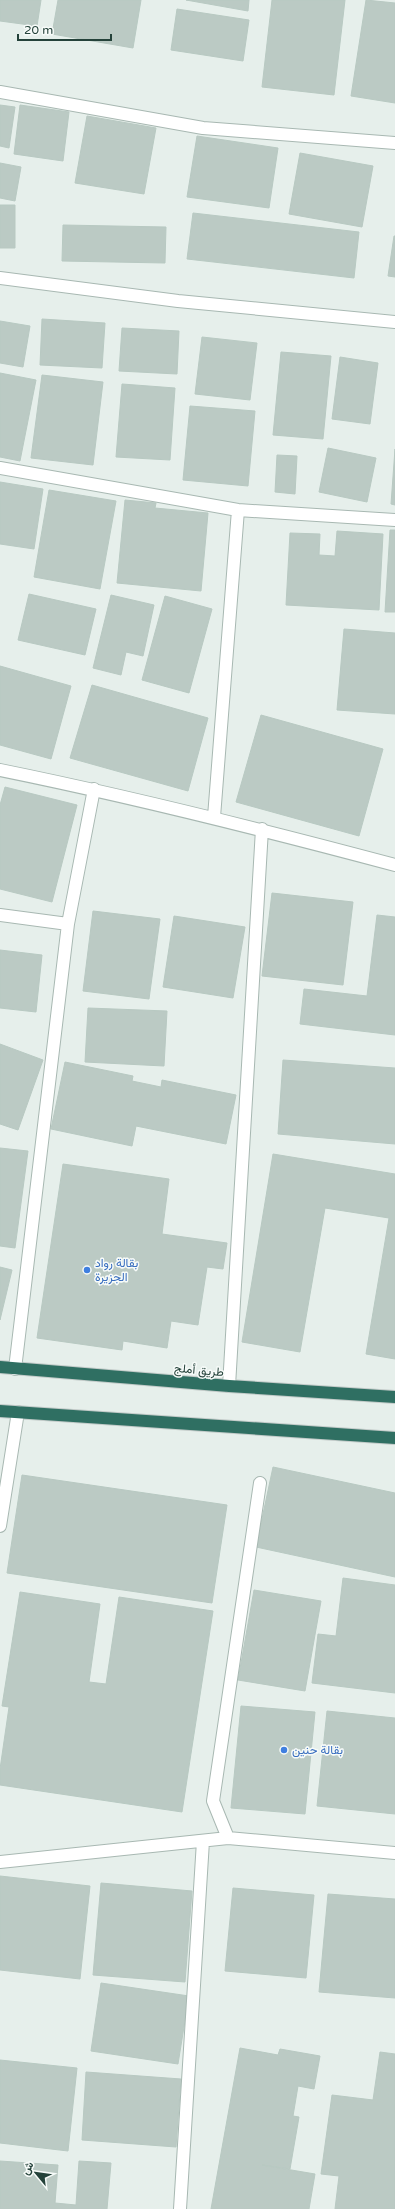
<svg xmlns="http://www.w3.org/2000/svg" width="395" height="2209" viewBox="0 0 395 2209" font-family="'Varela Round',Vazirmatn,sans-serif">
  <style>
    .building { fill: #bbcac4; stroke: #b8c9c2 }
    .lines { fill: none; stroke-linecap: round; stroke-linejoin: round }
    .minor-casing { stroke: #a8b8b2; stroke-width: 14 }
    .highway-casing { stroke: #c2cac8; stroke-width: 14 }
    .minor { stroke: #fff; stroke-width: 12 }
    .highway { stroke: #2f6f62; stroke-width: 12 }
    .shop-dot { fill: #3f7fe0; stroke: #f7fbf9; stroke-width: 1.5 }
    .labels { text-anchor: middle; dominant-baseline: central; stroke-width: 3; stroke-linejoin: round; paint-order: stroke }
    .shop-label { font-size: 12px; fill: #366cbe; stroke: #f7fbf9; text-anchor: start }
    .street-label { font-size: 12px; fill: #24423a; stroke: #f7fbf9 }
  </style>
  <rect width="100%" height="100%" fill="#e6efeb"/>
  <!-- building -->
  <path class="building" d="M 0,0 L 41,0 L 37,26 L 0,21 Z
    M 58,0 L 141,0 L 133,48 L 52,34 Z
    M 186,0 L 249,0 L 248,11 Z
    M 272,0 L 345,0 L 334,95 L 262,87 Z
    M 366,0 L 395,3 L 395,103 L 351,96 Z
    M 177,9 L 249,20 L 243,61 L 171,50 Z
    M 0,105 L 15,107 L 9,148 L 0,146 Z
    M 20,105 L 69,112 L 63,161 L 14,154 Z
    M 87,116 L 156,128 L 144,194 L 75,183 Z
    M 197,136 L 278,148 L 269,208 L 187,197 Z
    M 300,153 L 373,166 L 362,227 L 289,214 Z
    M 0,163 L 21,167 L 15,201 L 0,198 Z
    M 0,205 L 15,205 L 15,248 L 0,248 Z
    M 193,213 L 359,232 L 354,278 L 187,259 Z
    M 63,225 L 166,227 L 165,263 L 62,261 Z
    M 394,236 L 395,236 L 395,277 L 388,276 Z
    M 42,319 L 105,323 L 102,368 L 40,365 Z
    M 0,321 L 30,326 L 23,367 L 0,363 Z
    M 122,328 L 179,331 L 177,374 L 119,371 Z
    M 202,337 L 257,343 L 250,400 L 195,394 Z
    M 281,352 L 331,356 L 323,439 L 273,435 Z
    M 340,357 L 378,363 L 370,424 L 332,419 Z
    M 0,373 L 36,380 L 20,461 L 0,457 Z
    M 42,375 L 103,382 L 93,465 L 31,458 Z
    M 122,384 L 175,388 L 170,460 L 116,457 Z
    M 190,406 L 255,411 L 248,486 L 183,480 Z
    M 328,448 L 376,458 L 367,502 L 319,492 Z
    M 395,449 L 395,505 L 391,504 Z
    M 277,455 L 297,456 L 295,494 L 275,492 Z
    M 0,482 L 43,489 L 34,549 L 0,544 Z
    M 49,490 L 116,501 L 100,589 L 34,577 Z
    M 125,500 L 156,503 L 155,508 L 208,513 L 201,591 L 117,583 Z
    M 390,530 L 395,530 L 395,612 L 385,612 Z
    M 337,531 L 383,534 L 379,610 L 286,605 L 290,533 L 320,534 L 319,555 L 335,556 Z
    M 29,594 L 96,609 L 85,655 L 18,640 Z
    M 111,595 L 154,605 L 143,656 L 126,652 L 121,675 L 93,668 Z
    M 165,596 L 212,609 L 189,693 L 142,680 Z
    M 344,629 L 395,633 L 395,714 L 337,710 Z
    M 0,666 L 71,686 L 51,759 L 0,745 Z
    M 92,685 L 208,718 L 188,791 L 70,758 Z
    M 261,715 L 383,749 L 359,836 L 236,802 Z
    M 5,787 L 77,805 L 52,902 L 0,889 L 0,805 Z
    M 272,893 L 353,902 L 343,985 L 262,976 Z
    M 93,911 L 160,919 L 149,999 L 83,991 Z
    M 377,915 L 395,917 L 395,1035 L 300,1024 L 304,989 L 367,996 Z
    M 174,916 L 245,927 L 233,998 L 163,987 Z
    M 0,950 L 42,955 L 36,1012 L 0,1008 Z
    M 88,1008 L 167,1011 L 164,1066 L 85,1062 Z
    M 0,1044 L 43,1060 L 18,1130 L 0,1124 Z
    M 283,1060 L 395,1068 L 395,1144 L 278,1134 Z
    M 65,1062 L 133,1076 L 132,1081 L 161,1087 L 162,1080 L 236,1095 L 226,1144 L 136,1126 L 132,1146 L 51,1129 Z
    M 0,1148 L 28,1151 L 15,1248 L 0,1246 Z
    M 273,1154 L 395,1174 L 395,1359 L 366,1354 L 389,1218 L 325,1208 L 300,1352 L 242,1342 Z
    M 63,1164 L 169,1179 L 162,1234 L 227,1243 L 223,1269 L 207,1267 L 198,1325 L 171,1321 L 167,1348 L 123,1341 L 122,1350 L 37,1338 Z
    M 0,1267 L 12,1270 L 0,1320 Z
    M 273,1467 L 395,1493 L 395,1577 L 256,1547 Z
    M 22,1475 L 227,1505 L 212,1603 L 7,1573 Z
    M 343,1578 L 395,1585 L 395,1693 L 312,1683 L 318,1634 L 336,1636 Z
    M 254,1590 L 321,1601 L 305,1691 L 238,1680 Z
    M 20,1592 L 100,1604 L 89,1682 L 106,1684 L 119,1597 L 213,1611 L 182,1812 L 0,1785 L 0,1769 L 9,1707 L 2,1706 Z
    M 241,1706 L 315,1712 L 305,1814 L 231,1808 Z
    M 327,1711 L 395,1718 L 395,1814 L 317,1806 Z
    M 0,1876 L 90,1886 L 80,1979 L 0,1970 Z
    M 101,1883 L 192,1891 L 185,1982 L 93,1975 Z
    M 233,1888 L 314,1895 L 306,1978 L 225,1971 Z
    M 328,1894 L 395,1899 L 395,1998 L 319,1992 Z
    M 101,1983 L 189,1996 L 178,2064 L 91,2051 Z
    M 240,2048 L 278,2055 L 280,2049 L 320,2056 L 314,2089 L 298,2086 L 293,2116 L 299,2117 L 290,2169 L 262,2165 L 315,2174 L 309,2209 L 211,2209 Z
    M 380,2052 L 395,2054 L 395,2209 L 335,2209 L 339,2176 L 321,2174 L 332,2095 L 373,2100 Z
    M 0,2060 L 77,2068 L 68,2151 L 0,2143 Z
    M 86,2072 L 181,2079 L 176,2147 L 82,2140 Z
    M 0,2161 L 58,2165 L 55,2203 L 76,2205 L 79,2161 L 111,2163 L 107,2209 L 0,2209 Z"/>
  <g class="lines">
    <defs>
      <path id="minor" d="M 0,92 L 203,128 L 395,143
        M 0,278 L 178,301 L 395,322
        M 0,468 L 238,510 L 395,520
        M 0,770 C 133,797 264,830 395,865
        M 214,817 L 238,510
        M 0,915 L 68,924
        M 15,1369 L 68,924 L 94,789
        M 229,1386 L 262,829
        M 0,1526 L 18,1412
        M 228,1838 L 213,1801 L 260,1483
        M 0,1862 L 228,1838 L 395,1853
        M 180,2209 L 203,1841"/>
      <path id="highway" d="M 0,1367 L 229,1386 L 395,1397
        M 0,1411 L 395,1438"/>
    </defs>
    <!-- minor casing -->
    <use href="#minor" class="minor-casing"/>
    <!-- highway casing -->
    <use href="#highway" class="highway-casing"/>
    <!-- minor -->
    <use href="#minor" class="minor"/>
    <!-- highway -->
    <use href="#highway" class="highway"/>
  </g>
  <!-- markers -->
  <g class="shop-dot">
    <circle cx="87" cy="1270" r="4"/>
    <circle cx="284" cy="1750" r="4"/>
  </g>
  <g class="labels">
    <!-- shop labels -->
    <g class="shop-label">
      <text x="95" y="1263">بقالة رواد<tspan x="95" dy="14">الجزيرة</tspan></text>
      <text x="292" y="1750">بقالة حنين</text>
    </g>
    <!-- street labels -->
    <g class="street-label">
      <text transform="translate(199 1370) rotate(5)">طريق أملج</text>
    </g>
  </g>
  <!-- north arrow -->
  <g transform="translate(36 2173) rotate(299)" stroke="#f7fbf9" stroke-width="3" paint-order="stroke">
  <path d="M0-3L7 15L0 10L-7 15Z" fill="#24423a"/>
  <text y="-6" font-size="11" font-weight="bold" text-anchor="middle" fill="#24423a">ش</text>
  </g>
  <!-- scale -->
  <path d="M18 34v6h93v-6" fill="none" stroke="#24423a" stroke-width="2"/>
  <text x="24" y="34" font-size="12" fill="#24423a" stroke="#f7fbf9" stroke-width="3" paint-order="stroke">20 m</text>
</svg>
